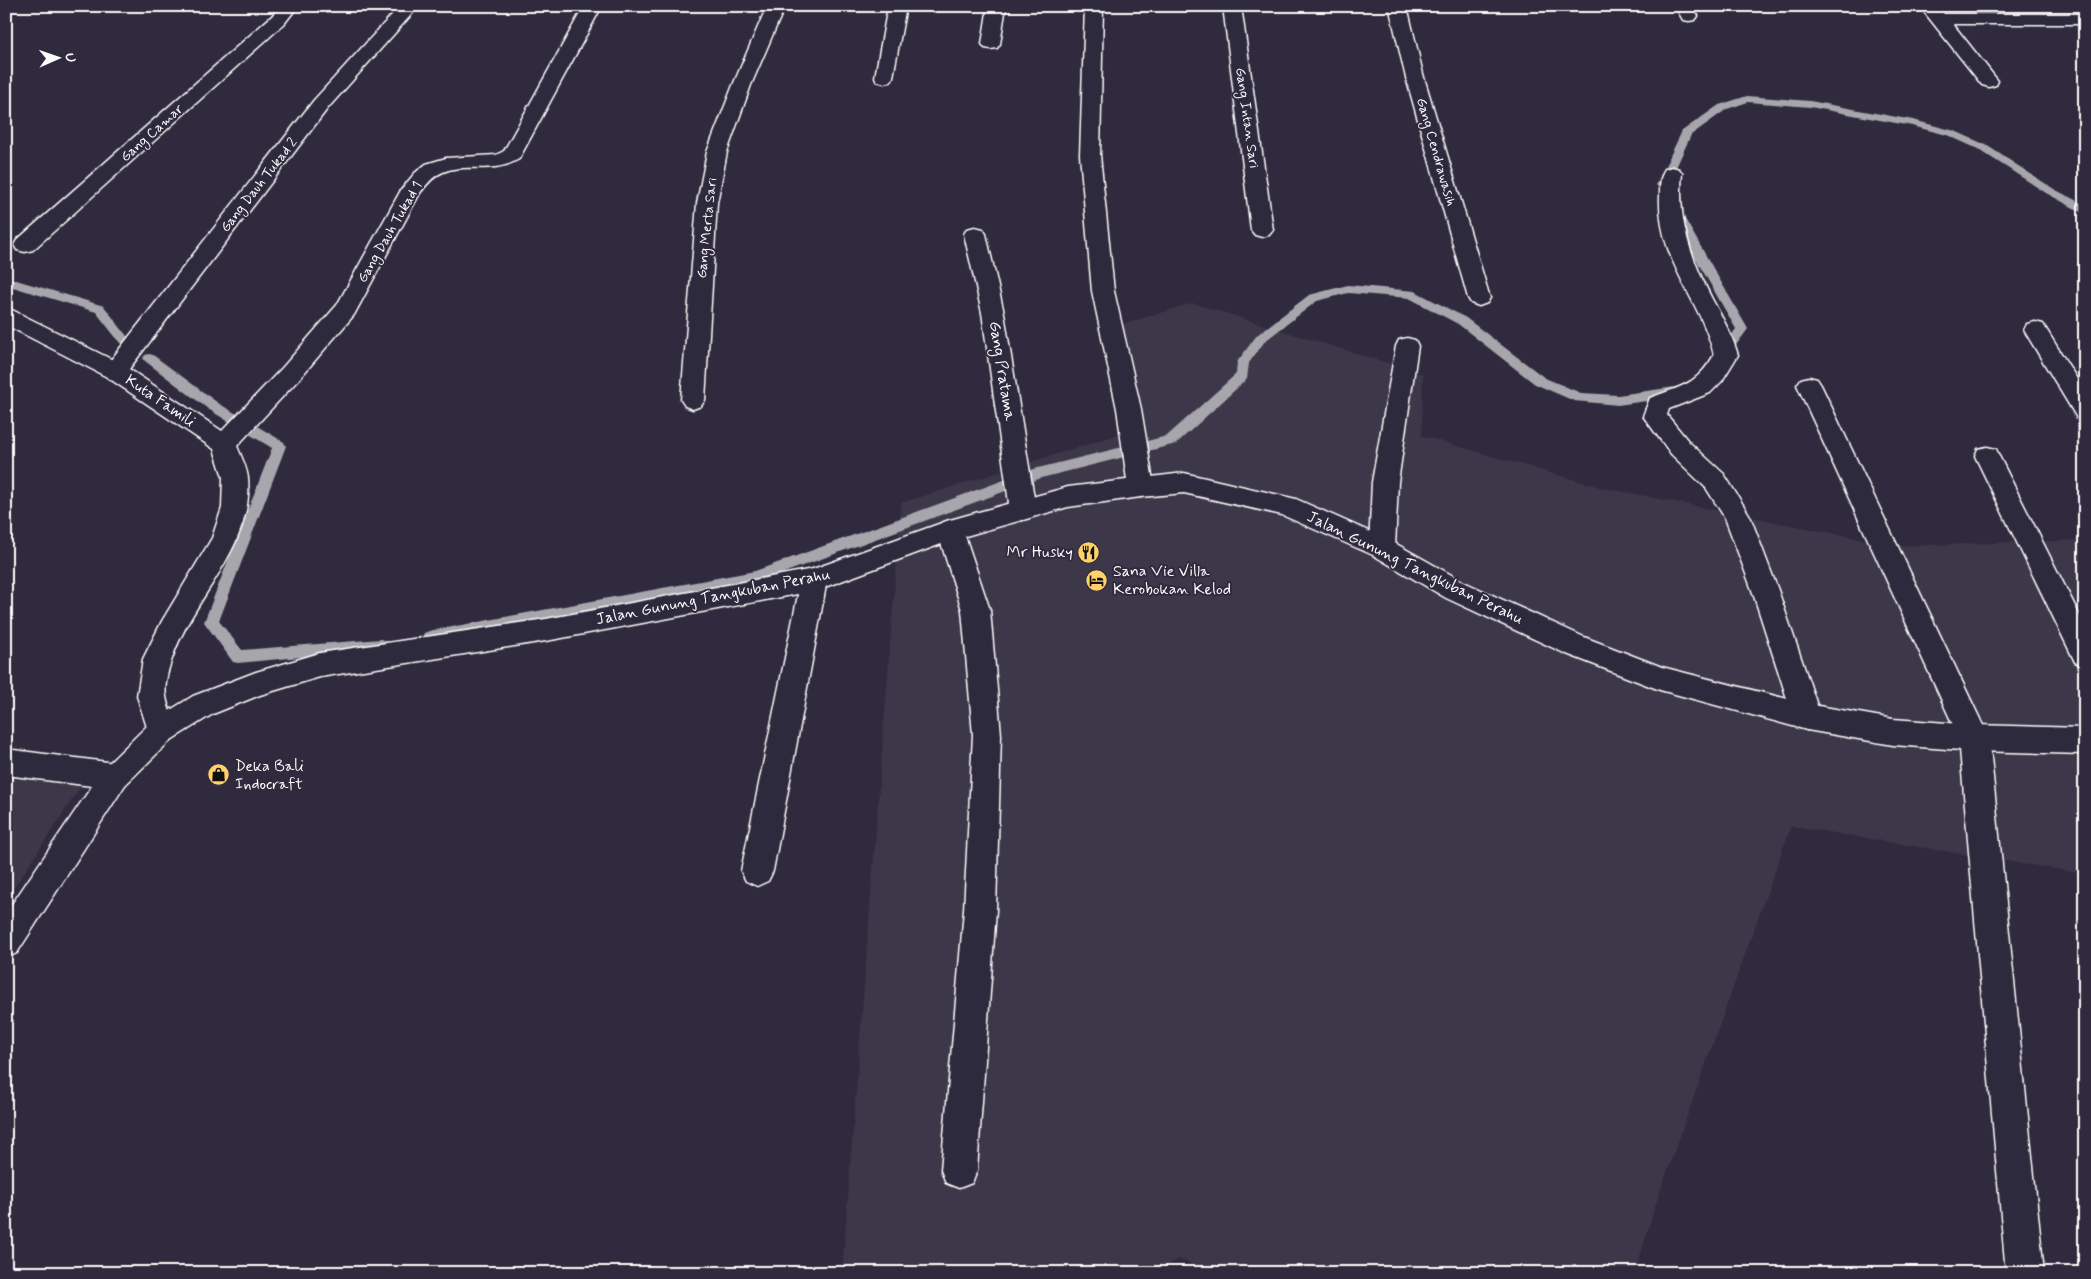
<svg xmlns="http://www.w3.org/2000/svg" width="2091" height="1279" viewBox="0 0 2091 1279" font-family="Mynerve,sans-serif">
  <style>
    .built { fill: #3c3749 }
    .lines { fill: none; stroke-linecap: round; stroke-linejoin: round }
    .stream { fill: #a7a6ad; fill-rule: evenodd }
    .lane-casing { stroke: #fff; stroke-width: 3 }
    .street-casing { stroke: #fff; stroke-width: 3 }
    .secondary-casing { stroke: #fff; stroke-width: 3 }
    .lane { fill: #2f2a3d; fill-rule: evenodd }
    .street { fill: #2f2a3d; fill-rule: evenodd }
    .secondary { fill: #2f2a3d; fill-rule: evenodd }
    .labels { text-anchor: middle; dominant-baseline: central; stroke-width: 4; stroke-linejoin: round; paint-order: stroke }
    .far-street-label { font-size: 14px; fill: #fff; stroke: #2f2a3d }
    .street-label { font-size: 16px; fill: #fff; stroke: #2f2a3d }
    .poi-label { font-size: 16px; fill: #fff; stroke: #2f2a3d; text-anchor: start }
  </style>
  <rect width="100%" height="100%" fill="#2f2a3d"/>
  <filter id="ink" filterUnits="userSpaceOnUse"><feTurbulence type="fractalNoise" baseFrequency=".02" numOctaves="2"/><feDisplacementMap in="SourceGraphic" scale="10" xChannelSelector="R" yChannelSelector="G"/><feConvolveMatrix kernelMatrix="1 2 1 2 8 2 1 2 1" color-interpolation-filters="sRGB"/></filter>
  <g filter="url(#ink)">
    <!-- built -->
    <path class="built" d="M 1193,303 L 1423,374 L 1422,436 L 1600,487 L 1897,546 L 2085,540 L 2085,658 L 2078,658 L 2085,673 L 2085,874 L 1791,826 L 1656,1203 L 1635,1273 L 1218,1273 L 1178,1259 L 1155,1273 L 842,1273 L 901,503 L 1123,433 L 1101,331 Z
      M 6,762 L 91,771 L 6,900 Z"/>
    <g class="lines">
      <!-- stream -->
      <path class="stream" d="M 1747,96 L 1810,101 L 1913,120 L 1955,131 L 1986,145 L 2054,189 L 2085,205 L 2085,214 L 2046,193 L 1978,149 L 1947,135 L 1912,126 L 1810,107 L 1748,102 L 1727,109 L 1691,135 L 1668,185 L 1662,188 L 1658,187 L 1656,185 L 1682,131 L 1719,105 Z
        M 1675,208 L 1681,212 L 1748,329 L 1725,360 L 1717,360 L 1715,357 L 1736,329 L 1669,212 Z
        M 6,277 L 104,306 L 130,340 L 128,343 L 120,343 L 96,312 L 6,285 Z
        M 1348,285 L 1415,291 L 1466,318 L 1545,378 L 1581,393 L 1618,395 L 1682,386 L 1687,388 L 1688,391 L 1687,394 L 1682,396 L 1618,405 L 1574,401 L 1535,384 L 1458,324 L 1409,298 L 1348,293 L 1317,301 L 1265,341 L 1249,363 L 1247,379 L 1176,444 L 1041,478 L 756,583 L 429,643 L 424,641 L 422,637 L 424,633 L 429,631 L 755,571 L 1034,469 L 1167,436 L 1236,374 L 1237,362 L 1257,335 L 1309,295 Z
        M 149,354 L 153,355 L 218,403 L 284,442 L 286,446 L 219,621 L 242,650 L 381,639 L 386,641 L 389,645 L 386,649 L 238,663 L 233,662 L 204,622 L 272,448 L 208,409 L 145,361 L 143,358 L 145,355 Z"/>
      <defs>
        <path id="lane" d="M 280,6 L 298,6 L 284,24 L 33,250 L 25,252 L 17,250 L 14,245 L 17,240 L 272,16 Z
          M 400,6 L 419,6 L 328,108 L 123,377 L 115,379 L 107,377 L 103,371 L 107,365 L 314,100 Z"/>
        <path id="street" d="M 584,6 L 602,6 L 519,159 C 493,175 466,162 443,172 C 433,176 426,185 420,193 L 354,315 L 299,379 L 237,446 C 241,456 247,468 248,478 C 254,548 192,597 172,659 C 168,669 164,686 166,696 C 168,712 178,725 171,740 L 161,744 L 151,740 L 137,696 L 143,659 L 162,621 L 212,538 L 222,508 L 223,477 L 214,449 L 107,377 L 6,325 L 6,307 L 123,365 L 222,431 L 283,367 L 337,305 L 401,190 L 415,173 L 426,164 L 446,158 L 496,155 L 504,151 Z
          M 767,6 L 785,6 L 751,85 L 727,152 L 717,203 L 705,400 L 701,406 L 693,409 L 685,406 L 681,400 L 697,203 L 707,152 L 733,85 Z
          M 888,6 L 906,6 L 893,77 L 891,81 L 884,83 L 877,81 L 875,77 Z
          M 988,6 L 1006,6 L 1000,44 L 997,48 L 991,49 L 985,48 L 982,44 Z
          M 1085,6 L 1103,6 L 1100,155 L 1114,291 L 1141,409 L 1154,487 L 1150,494 L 1141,497 L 1132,494 L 1128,487 L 1117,409 L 1092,291 L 1080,155 Z
          M 1223,6 L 1241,6 L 1273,230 L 1269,235 L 1262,237 L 1255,235 L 1251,230 Z
          M 1389,6 L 1407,6 L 1423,74 L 1490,298 L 1487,303 L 1479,306 L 1471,303 L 1468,298 L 1405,74 Z
          M 1675,6 L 1693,6 L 1698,16 L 1695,20 L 1689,21 L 1683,20 Z
          M 1924,6 L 1938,6 L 1944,14 L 2085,14 L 2085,24 L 1953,24 L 1998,81 L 1996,85 L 1989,87 L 1982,85 L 1925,13 L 1922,9 Z
          M 1672,167 L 1679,169 L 1682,173 C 1677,220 1691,258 1712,299 C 1722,317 1732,335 1738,355 L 1722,381 L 1710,393 L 1669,409 L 1667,415 L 1689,442 L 1724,474 L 1750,516 L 1778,590 L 1821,717 L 1817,726 L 1807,730 L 1797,726 L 1793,717 L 1752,590 L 1725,518 L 1706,488 L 1671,454 L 1643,416 L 1650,398 C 1681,386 1696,386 1714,355 C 1700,297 1657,261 1660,195 C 1660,186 1660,176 1665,169 Z
          M 975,227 L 983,229 L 986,234 L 1004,313 L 1036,510 L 1032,517 L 1023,520 L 1014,517 L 1010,510 L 982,313 L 964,234 L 967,229 Z
          M 2035,322 L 2043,324 L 2085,392 L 2085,421 L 2077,418 L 2024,330 L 2027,324 Z
          M 1407,338 L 1415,340 L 1418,346 L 1398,482 L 1395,548 L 1391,555 L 1382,558 L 1373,555 L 1369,548 L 1372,482 L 1396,346 L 1399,340 Z
          M 1809,377 L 1817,379 L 1821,385 L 1989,738 L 2044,1273 L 2006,1273 L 1959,738 L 1797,385 L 1801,379 Z
          M 1987,447 L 1996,449 L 1999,456 L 2085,626 L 2085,666 L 2075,662 L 1975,456 L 1978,449 Z
          M 950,520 L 959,523 L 963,530 L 990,610 L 1001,735 L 996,910 L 977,1170 L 972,1183 L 959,1188 L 946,1183 L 941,1170 L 964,910 L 973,735 L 962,610 L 937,530 L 941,523 Z
          M 814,569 L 823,572 L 827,580 L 773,871 L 768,881 L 757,886 L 746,881 L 741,871 L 801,580 L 805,572 Z
          M 6,749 L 115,763 L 125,767 L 130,776 L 125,785 L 115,789 L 6,775 Z"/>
        <path id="secondary" d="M 1184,473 L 1296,499 L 1391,541 L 1464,582 L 1584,637 L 1662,667 L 1807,704 L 1893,719 L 1974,725 L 2085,728 L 2085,754 L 1974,751 L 1893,745 L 1807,730 L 1660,690 L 1564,653 L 1446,598 L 1373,555 L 1282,515 L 1184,493 L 1141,497 L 1068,507 L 955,539 L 814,591 L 546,641 L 320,677 L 260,695 L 213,714 L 171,740 L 125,785 L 17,953 L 6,958 L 6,913 L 105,767 L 151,722 L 193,696 L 256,672 L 320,653 L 546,619 L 813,569 L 950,520 L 1068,487 Z"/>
      </defs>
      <!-- lane casing -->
      <use href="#lane" class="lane-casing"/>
      <!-- street casing -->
      <use href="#street" class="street-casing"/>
      <!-- secondary casing -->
      <use href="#secondary" class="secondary-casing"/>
      <!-- lane -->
      <use href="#lane" class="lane"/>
      <!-- street -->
      <use href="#street" class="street"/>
      <!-- secondary -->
      <use href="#secondary" class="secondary"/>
    </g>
  </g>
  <!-- icons -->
  <defs>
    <symbol id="restaurant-disc" viewBox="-11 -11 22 22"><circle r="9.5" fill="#ffd166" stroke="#2f2a3d"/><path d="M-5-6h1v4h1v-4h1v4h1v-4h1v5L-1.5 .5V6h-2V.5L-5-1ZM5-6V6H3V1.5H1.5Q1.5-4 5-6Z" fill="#111"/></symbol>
    <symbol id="hotel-disc" viewBox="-11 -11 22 22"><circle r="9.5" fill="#ffd166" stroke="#2f2a3d"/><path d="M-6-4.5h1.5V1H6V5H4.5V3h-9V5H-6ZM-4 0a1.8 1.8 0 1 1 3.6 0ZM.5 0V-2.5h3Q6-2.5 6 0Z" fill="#111"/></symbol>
    <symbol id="shop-disc" viewBox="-11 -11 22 22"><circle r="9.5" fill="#ffd166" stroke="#2f2a3d"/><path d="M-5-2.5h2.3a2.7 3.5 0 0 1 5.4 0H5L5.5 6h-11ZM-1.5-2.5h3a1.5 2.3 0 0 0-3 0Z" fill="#111"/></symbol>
  </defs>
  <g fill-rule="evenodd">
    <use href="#restaurant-disc" x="1076" y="540" width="25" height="25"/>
    <use href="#hotel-disc" x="1084" y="568" width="25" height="25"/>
    <use href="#shop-disc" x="206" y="762" width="25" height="25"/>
  </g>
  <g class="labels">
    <!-- far-street labels -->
    <g class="far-street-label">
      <text transform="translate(1247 118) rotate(82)">Gang Intan Sari</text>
      <text transform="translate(152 133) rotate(-42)">Gang Camar</text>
      <text transform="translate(1436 152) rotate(74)">Gang Cendrawasih</text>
      <text transform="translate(259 185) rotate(-52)">Gang Dauh Tukad 2</text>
      <text transform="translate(707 228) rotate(-84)">Gang Merta Sari</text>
      <text transform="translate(390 232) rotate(-60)">Gang Dauh Tukad 1</text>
    </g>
    <!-- street labels -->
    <g class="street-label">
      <text transform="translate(1002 371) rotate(81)">Gang Pratama</text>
      <text transform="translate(160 401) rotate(34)">Kuta Famili</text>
      <text transform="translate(1415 568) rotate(26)">Jalan Gunung Tangkuban Perahu</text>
      <text transform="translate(713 597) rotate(-11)">Jalan Gunung Tangkuban Perahu</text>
    </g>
    <!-- poi labels -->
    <g class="poi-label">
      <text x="1073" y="552" text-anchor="end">Mr Husky</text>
      <text x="1113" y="571">Sana Vie Villa<tspan x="1113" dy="18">Kerobokan Kelod</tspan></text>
      <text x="235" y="766">Deka Bali<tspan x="235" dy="18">Indocraft</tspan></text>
    </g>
  </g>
  <!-- margin -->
  <rect width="2091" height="1279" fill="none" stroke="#2f2a3d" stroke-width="25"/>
  <rect x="12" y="12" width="2066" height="1254" fill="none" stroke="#fff" stroke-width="2" filter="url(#ink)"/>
  <!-- north arrow -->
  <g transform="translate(58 58) rotate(88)" stroke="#2f2a3d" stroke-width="4" paint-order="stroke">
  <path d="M0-4L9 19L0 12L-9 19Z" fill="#ffffff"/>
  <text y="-8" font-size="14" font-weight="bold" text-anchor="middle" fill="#ffffff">U</text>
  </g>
</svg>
